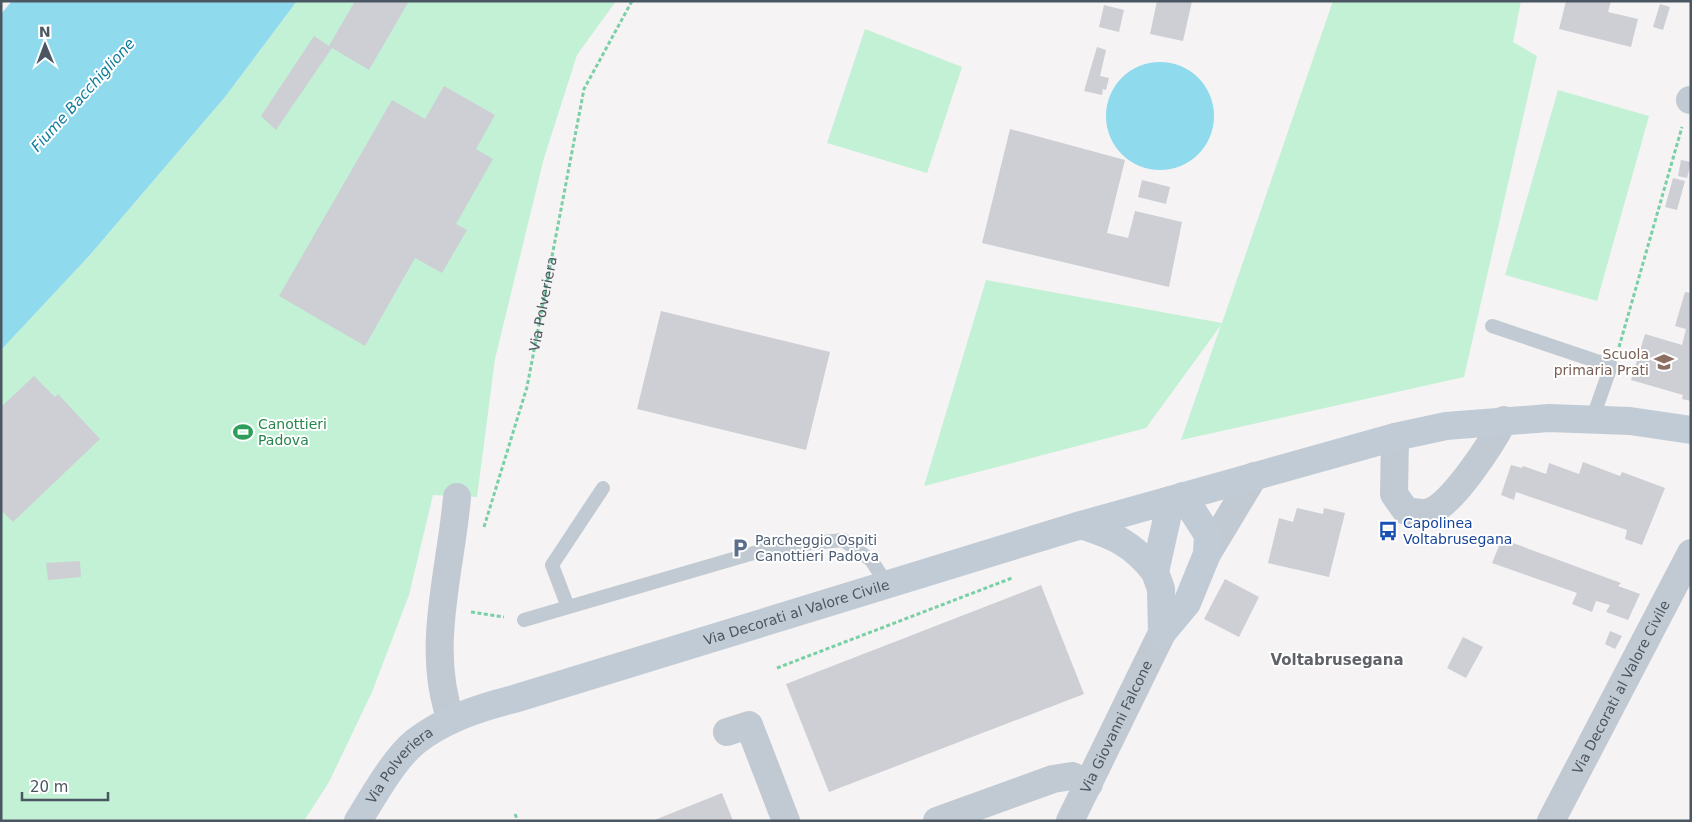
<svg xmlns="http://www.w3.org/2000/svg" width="1692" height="822" viewBox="0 0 1692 822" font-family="'DejaVu Sans',sans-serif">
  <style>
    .green { fill: #c3f1d5 }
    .water { fill: #90daee }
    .building { fill: #cdcfd5 }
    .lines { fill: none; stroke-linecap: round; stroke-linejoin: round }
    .path { stroke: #7ad0a6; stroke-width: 3; stroke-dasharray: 4 2.5; stroke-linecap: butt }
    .lane { stroke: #c1cad2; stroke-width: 14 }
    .street { stroke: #c1cad2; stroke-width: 28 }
    .secondary { stroke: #c1cbd6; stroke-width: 28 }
    .labels { text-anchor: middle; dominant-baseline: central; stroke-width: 4; stroke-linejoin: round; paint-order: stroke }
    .street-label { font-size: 14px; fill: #4a5661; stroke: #fff }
    .education-label { font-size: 14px; fill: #785e54; stroke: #fff; text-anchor: end }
    .leisure-label { font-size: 14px; fill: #27864d; stroke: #fff; text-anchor: start }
    .transit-label { font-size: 14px; fill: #164399; stroke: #fff; text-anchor: start }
    .service-label { font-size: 14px; fill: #4e5e75; stroke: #fff; text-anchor: start }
    .water-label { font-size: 15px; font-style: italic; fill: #0c7c9b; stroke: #fff }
    .neighbourhood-label { font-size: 15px; font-weight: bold; fill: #5f6368; stroke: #fff }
  </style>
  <rect width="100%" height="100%" fill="#f5f3f3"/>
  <!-- green -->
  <path class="green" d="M 297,1 L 616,1 L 577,55 L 544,158 L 495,359 L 477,497 L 433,495 L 409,595 L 372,692 L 329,782 L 304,821 L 1,821 L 1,350 L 89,256 L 225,97 Z
    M 1333,1 L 1521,1 L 1513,42 L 1537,56 L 1464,377 L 1181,440 L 1221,325 L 1146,428 L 924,486 L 986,280 L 1222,323 Z
    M 865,29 L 962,67 L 927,173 L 827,143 Z
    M 1558,90 L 1649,116 L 1597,301 L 1505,275 Z"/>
  <!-- water -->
  <path class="water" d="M 12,1 L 297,1 L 225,97 L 89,256 L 1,350 L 1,14 Z
    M1106 116a54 54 0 1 1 108 0a54 54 0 1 1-108 0Z"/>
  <!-- building -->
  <path class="building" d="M 355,1 L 409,1 L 369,70 L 332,48 L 276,130 L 261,116 L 314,36 L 329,46 Z
    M 1157,1 L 1192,1 L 1183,41 L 1150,34 Z
    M 1566,1 L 1611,1 L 1608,12 L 1638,19 L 1631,47 L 1559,29 Z
    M 1660,4 L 1670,7 L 1663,30 L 1653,27 Z
    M 1104,5 L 1124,10 L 1119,32 L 1099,27 Z
    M 1097,47 L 1106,50 L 1100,76 L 1109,78 L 1106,90 L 1103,89 L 1102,95 L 1084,91 Z
    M 444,86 L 495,115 L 476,149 L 493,159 L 456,224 L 467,230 L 442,273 L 415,258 L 365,346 L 279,296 L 392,100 L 425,119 Z
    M 1010,129 L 1125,160 L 1107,233 L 1128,238 L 1135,211 L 1182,222 L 1169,287 L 982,243 Z
    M 1681,160 L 1691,162 L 1687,178 L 1678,176 Z
    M 1673,178 L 1685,181 L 1677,210 L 1665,207 Z
    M 1142,180 L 1170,187 L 1166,204 L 1138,197 Z
    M 1685,292 L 1691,293 L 1691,401 L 1682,399 L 1683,395 L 1631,380 L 1645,334 L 1682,345 L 1686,329 L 1675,326 Z
    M 661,311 L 830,352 L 806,450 L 637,409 Z
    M 34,376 L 55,397 L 58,394 L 100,439 L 13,522 L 1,510 L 1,407 Z
    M 1583,462 L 1620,476 L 1622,472 L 1665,488 L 1642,545 L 1625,539 L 1627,530 L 1516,492 L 1514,500 L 1501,495 L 1511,465 L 1522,468 L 1523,466 L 1546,474 L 1549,463 L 1579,474 Z
    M 1297,508 L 1323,514 L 1324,508 L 1345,513 L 1329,577 L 1268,563 L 1279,518 L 1293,522 Z
    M 1502,539 L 1621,583 L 1618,586 L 1640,594 L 1628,620 L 1606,612 L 1610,605 L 1596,601 L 1592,612 L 1572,604 L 1577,593 L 1492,563 Z
    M 80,561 L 81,577 L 48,580 L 46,563 Z
    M 1225,579 L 1259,597 L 1239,637 L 1204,619 Z
    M 1041,585 L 1084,694 L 829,792 L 786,684 Z
    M 1610,631 L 1622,636 L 1615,649 L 1605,644 Z
    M 1463,637 L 1483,647 L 1466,678 L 1447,668 Z
    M 722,793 L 733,821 L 652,821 Z"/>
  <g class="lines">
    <!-- path -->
    <g class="path">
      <path d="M 1619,347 L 1682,127"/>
      <path id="s1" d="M 484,527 L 527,387 L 584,89 L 632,1"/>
      <path d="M 471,612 L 504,617"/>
      <path d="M 777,668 L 1012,578"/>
      <path d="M 515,814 L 518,821"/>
    </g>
    <!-- lane -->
    <path class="lane" d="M 1492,326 L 1611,366 L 1592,420
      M 568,607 L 552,565 L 603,488
      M 524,620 L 774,547 L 843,540 L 871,560 L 887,584"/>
    <!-- street -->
    <g class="street">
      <path d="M 1690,100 L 1691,100"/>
      <path d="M 1395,437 L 1394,494 L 1406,511 C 1413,512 1423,514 1429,512 C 1452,506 1493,441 1504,420"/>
      <path d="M 1207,554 L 1254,476"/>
      <path d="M 451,720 C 425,648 451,570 457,497"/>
      <path d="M 727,732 L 749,725 L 786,821"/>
      <path d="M 937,821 L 1053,779 L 1072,776 L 1089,784"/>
      <path id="s2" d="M 1070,821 L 1162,633"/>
      <path id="s3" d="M 1551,821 L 1691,553"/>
    </g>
    <!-- secondary -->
    <g class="secondary">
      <path d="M 1081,525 C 1114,536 1132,543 1155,572"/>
      <path d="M 1162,633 L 1187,603 L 1207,554 L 1208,535 L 1183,496"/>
      <path d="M 1162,633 L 1161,589 L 1155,572 L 1171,500"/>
      <path id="s4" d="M 358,821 C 373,797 394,759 415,742 C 444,719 479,708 514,699 L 1081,525 L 1395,437 L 1446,426 L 1549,418 L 1630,421 L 1691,430"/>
    </g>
  </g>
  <!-- icons -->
  <defs>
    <symbol id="school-bare" viewBox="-9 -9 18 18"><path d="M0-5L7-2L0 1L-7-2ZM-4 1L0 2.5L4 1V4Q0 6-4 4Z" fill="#8d6e63" stroke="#fff" stroke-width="2.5" paint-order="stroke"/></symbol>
    <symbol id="stadium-bare" viewBox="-9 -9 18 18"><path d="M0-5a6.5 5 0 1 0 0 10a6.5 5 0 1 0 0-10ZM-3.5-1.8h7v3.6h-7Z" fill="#2e9e5b" stroke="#fff" stroke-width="2.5" paint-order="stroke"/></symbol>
    <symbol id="bus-bare" viewBox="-9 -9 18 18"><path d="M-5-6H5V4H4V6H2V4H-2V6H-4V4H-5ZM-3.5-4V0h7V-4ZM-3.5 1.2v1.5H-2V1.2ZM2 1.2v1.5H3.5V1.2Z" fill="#1a4fb4" stroke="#fff" stroke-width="2.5" paint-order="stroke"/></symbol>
    <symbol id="parking-bare" viewBox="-9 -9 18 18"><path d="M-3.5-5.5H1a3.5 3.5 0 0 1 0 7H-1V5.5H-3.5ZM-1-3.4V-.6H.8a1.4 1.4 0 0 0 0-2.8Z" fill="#5c6f8a" stroke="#fff" stroke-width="2.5" paint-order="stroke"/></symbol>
  </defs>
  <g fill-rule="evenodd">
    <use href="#school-bare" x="1650" y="348" width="28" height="28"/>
    <use href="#stadium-bare" x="229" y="418" width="28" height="28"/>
    <use href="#bus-bare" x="1374" y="517" width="28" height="28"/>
    <use href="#parking-bare" x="726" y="534" width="28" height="28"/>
  </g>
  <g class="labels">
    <!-- street labels -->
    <g class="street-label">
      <text stroke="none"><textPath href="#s1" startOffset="231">Via Polveriera</textPath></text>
      <text stroke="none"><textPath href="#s4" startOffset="502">Via Decorati al Valore Civile</textPath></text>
      <text stroke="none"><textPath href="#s3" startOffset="151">Via Decorati al Valore Civile</textPath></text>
      <text stroke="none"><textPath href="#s2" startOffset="105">Via Giovanni Falcone</textPath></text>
      <text stroke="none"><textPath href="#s4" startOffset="70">Via Polveriera</textPath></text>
    </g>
    <!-- education labels -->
    <g class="education-label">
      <text x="1649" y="354">Scuola<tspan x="1649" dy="16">primaria Prati</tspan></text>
    </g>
    <!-- leisure labels -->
    <g class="leisure-label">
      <text x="258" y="424">Canottieri<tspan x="258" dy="16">Padova</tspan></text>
    </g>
    <!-- transit labels -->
    <g class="transit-label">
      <text x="1403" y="523">Capolinea<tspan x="1403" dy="16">Voltabrusegana</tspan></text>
    </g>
    <!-- service labels -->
    <g class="service-label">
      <text x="755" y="540">Parcheggio Ospiti<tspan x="755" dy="16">Canottieri Padova</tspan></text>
    </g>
    <!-- water labels -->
    <g class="water-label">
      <text transform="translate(83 95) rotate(-48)">Fiume Bacchiglione</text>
    </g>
    <!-- neighbourhood labels -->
    <g class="neighbourhood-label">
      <text x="1337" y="660">Voltabrusegana</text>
    </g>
  </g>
  <!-- border -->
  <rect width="1692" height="822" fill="none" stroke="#4a5661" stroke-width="5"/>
  <!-- north arrow -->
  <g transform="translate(45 45) rotate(359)" stroke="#ffffff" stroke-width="4" paint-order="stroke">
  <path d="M0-4L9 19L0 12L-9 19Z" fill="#4a5661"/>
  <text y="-8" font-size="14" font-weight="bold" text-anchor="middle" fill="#4a5661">N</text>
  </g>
  <!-- scale -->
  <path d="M22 792v8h86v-8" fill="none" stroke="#4a5661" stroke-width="2.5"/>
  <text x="30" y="792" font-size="15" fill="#4a5661" stroke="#ffffff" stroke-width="4" paint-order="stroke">20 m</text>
</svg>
